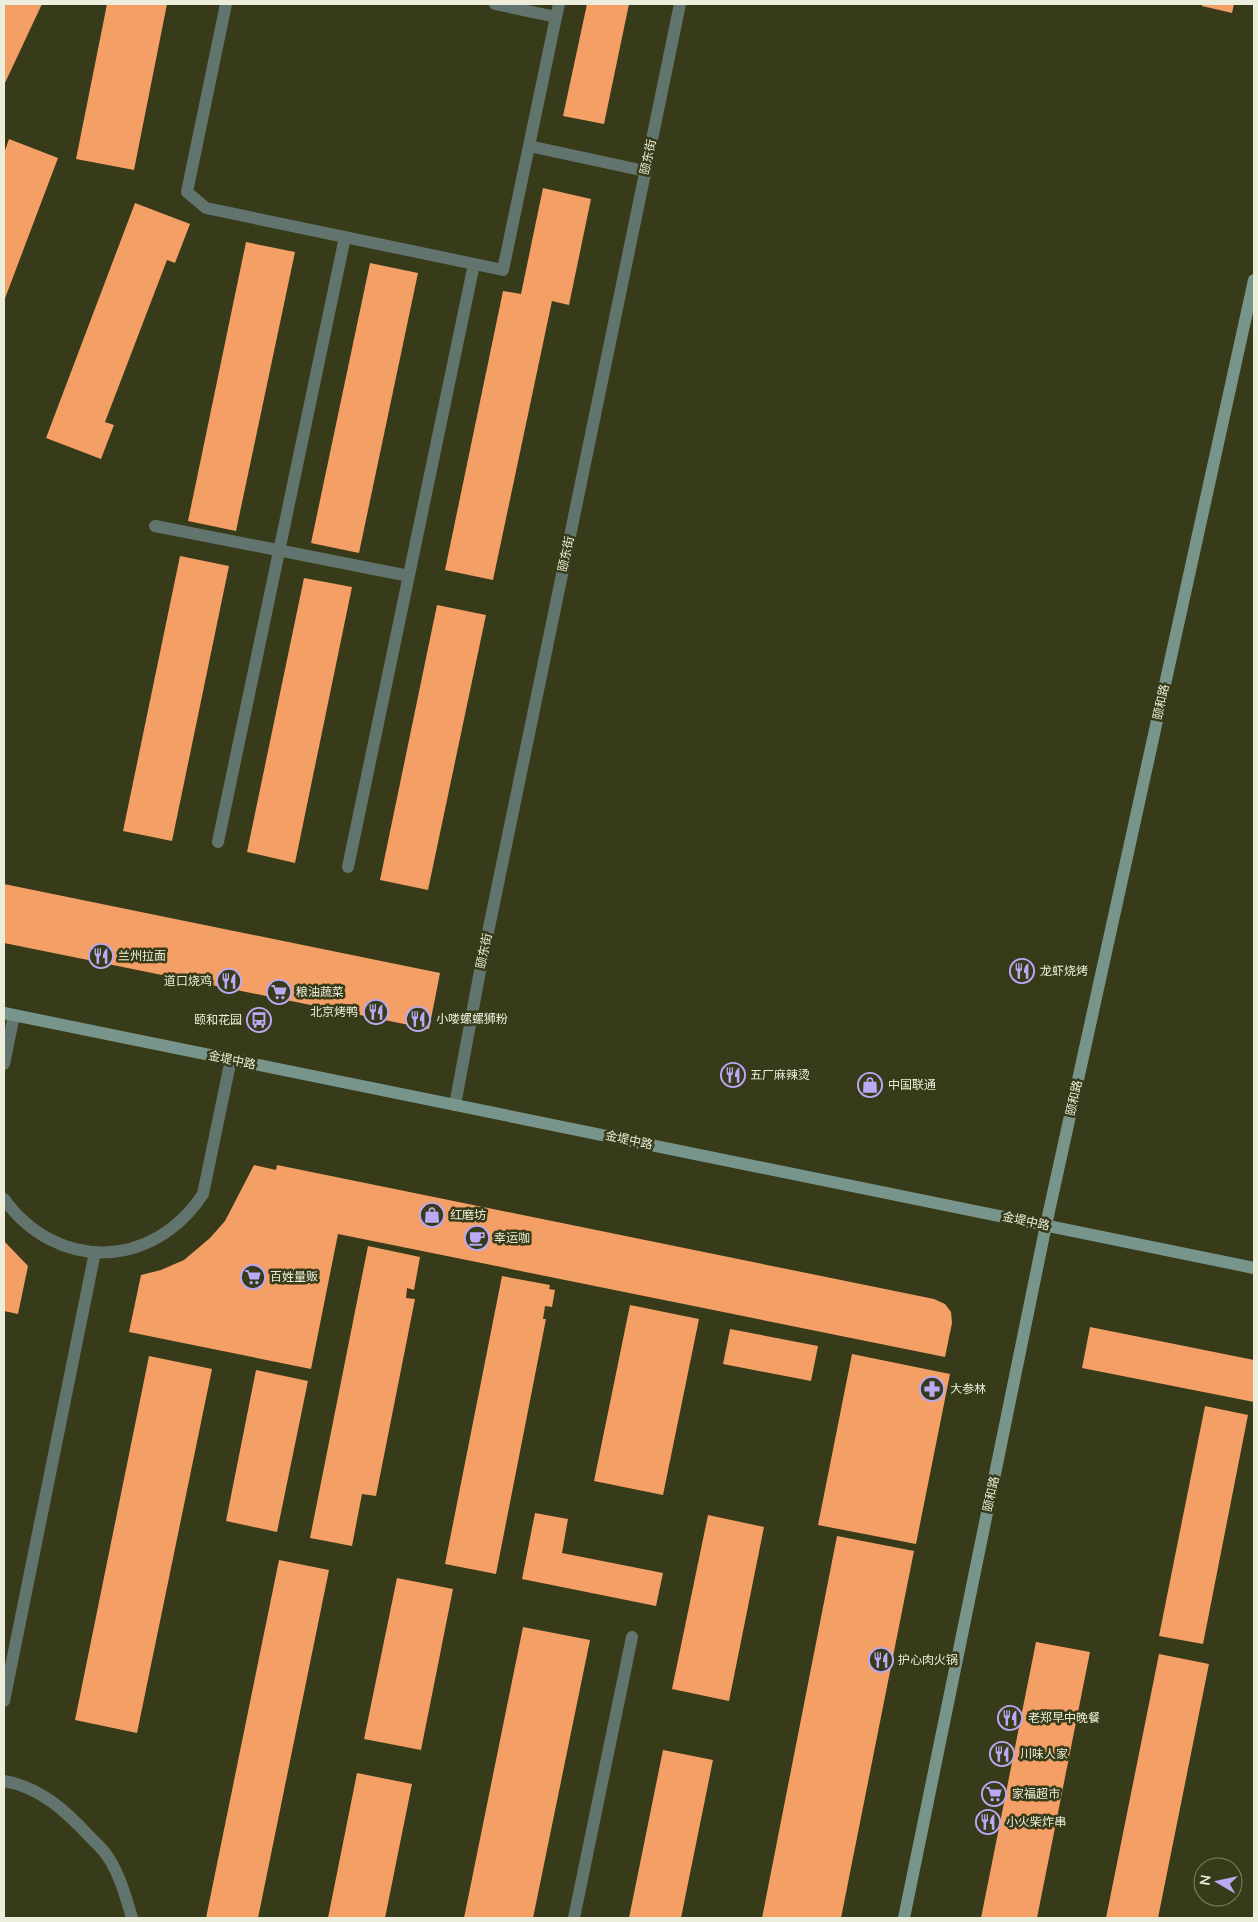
<svg xmlns="http://www.w3.org/2000/svg" width="1258" height="1922" viewBox="0 0 1258 1922" font-family="'Nunito Sans','Noto Sans SC',sans-serif">
  <style>
    .building { fill: #f49f66 }
    .lines { fill: none; stroke-linecap: round; stroke-linejoin: round }
    .lane { stroke: #62746e; stroke-width: 12 }
    .street { stroke: #62746e; stroke-width: 12 }
    .secondary { stroke: #78958b; stroke-width: 12 }
    .labels { text-anchor: middle; dominant-baseline: central; stroke-width: 5; stroke-linejoin: round; paint-order: stroke }
    .street-label { font-size: 12px; fill: #eceedb; stroke: #383b19 }
    .poi-label { font-size: 12px; fill: #eceedb; stroke: #383b19; text-anchor: start }
  </style>
  <rect width="100%" height="100%" fill="#383b19"/>
  <!-- building -->
  <path class="building" d="M 4,4 L 42,4 L 4,85 Z
    M 107,4 L 167,4 L 134,170 L 76,159 Z
    M 587,4 L 629,4 L 604,124 L 563,116 Z
    M 1202,4 L 1234,4 L 1232,13 L 1202,6 Z
    M 9,139 L 58,158 L 4,301 L 4,153 Z
    M 543,188 L 591,199 L 569,305 L 552,301 L 493,580 L 445,570 L 503,291 L 521,294 Z
    M 135,203 L 190,224 L 175,263 L 167,260 L 105,422 L 114,425 L 101,459 L 46,438 Z
    M 246,242 L 295,252 L 236,531 L 188,521 Z
    M 370,263 L 418,273 L 359,553 L 311,543 Z
    M 180,556 L 229,566 L 172,841 L 123,831 Z
    M 304,578 L 352,587 L 295,863 L 247,852 Z
    M 437,605 L 486,615 L 428,890 L 380,880 Z
    M 4,884 L 440,973 L 429,1029 L 4,943 Z
    M 254,1165 L 276,1170 L 277,1165 L 934,1299 L 945,1304 L 951,1312 L 952,1323 L 945,1357 L 338,1234 L 311,1369 L 129,1332 L 141,1275 L 161,1270 L 184,1260 L 210,1238 L 225,1221 Z
    M 4,1241 L 28,1266 L 18,1314 L 4,1311 Z
    M 368,1246 L 420,1257 L 414,1290 L 407,1288 L 406,1298 L 415,1299 L 376,1496 L 362,1494 L 352,1546 L 310,1538 Z
    M 502,1276 L 550,1285 L 549,1289 L 555,1290 L 552,1307 L 545,1306 L 543,1319 L 546,1319 L 496,1574 L 445,1564 Z
    M 630,1305 L 699,1319 L 663,1495 L 594,1481 Z
    M 1090,1327 L 1254,1360 L 1254,1402 L 1082,1368 Z
    M 730,1329 L 818,1346 L 811,1381 L 723,1364 Z
    M 852,1354 L 950,1374 L 916,1544 L 818,1525 Z
    M 149,1356 L 212,1369 L 137,1733 L 75,1720 Z
    M 256,1370 L 308,1381 L 277,1532 L 226,1521 Z
    M 1205,1406 L 1248,1415 L 1203,1644 L 1159,1636 Z
    M 535,1513 L 568,1519 L 562,1553 L 663,1573 L 656,1606 L 522,1579 Z
    M 708,1515 L 764,1527 L 729,1701 L 672,1689 Z
    M 837,1536 L 914,1551 L 841,1918 L 762,1918 Z
    M 279,1560 L 329,1570 L 258,1918 L 206,1918 Z
    M 397,1578 L 453,1589 L 421,1750 L 364,1739 Z
    M 523,1627 L 590,1640 L 533,1918 L 464,1918 Z
    M 1036,1642 L 1090,1652 L 1037,1918 L 981,1918 Z
    M 1159,1654 L 1209,1664 L 1158,1918 L 1106,1918 Z
    M 663,1750 L 713,1760 L 681,1918 L 629,1918 Z
    M 357,1773 L 412,1784 L 385,1918 L 328,1918 Z"/>
  <g class="lines">
    <!-- lane -->
    <path class="lane" d="M 226,4 L 187,192 L 206,208 L 503,270 L 556,17 L 495,4
      M 529,146 L 645,171
      M 4,1064 L 14,1015
      M 4,1199 C 57,1272 153,1270 203,1194 L 231,1059"/>
    <!-- street -->
    <path class="street" d="M 556,17 L 559,4
      M 155,526 L 409,576
      M 218,842 L 345,237
      M 348,867 L 474,264
      M 455,1105 L 480,971 L 680,4
      M 4,1701 L 95,1252
      M 4,1781 C 40,1787 66,1811 90,1837 C 96,1843 104,1850 108,1857 C 120,1875 126,1898 132,1918
      M 574,1918 L 632,1637"/>
    <!-- secondary -->
    <path class="secondary" d="M 4,1013 L 1254,1268
      M 904,1918 L 1046,1225 L 1254,280"/>
  </g>
  <!-- icons -->
  <defs>
    <symbol id="restaurant-ring" viewBox="-11 -11 22 22"><circle r="9.5" fill="#383b19" stroke="#baaaf6" stroke-width="1.5"/><path d="M-5-6h1v4h1v-4h1v4h1v-4h1v5L-1.5 .5V6h-2V.5L-5-1ZM5-6V6H3V1.5H1.5Q1.5-4 5-6Z" fill="#baaaf6"/></symbol>
    <symbol id="supermarket-ring" viewBox="-11 -11 22 22"><circle r="9.5" fill="#383b19" stroke="#baaaf6" stroke-width="1.5"/><path d="M-6-5.5h2.5l.6 2H6L4.5 2H-2.5L-4.4-4H-6ZM-1.5 3.2a1.3 1.3 0 1 0 .1 0ZM3 3.2a1.3 1.3 0 1 0 .1 0Z" fill="#baaaf6"/></symbol>
    <symbol id="bus-ring" viewBox="-11 -11 22 22"><circle r="9.5" fill="#383b19" stroke="#baaaf6" stroke-width="1.5"/><path d="M-5-6H5V4H4V6H2V4H-2V6H-4V4H-5ZM-3.5-4V0h7V-4ZM-3.5 1.2v1.5H-2V1.2ZM2 1.2v1.5H3.5V1.2Z" fill="#baaaf6"/></symbol>
    <symbol id="shop-ring" viewBox="-11 -11 22 22"><circle r="9.5" fill="#383b19" stroke="#baaaf6" stroke-width="1.5"/><path d="M-5-2.5h2.3a2.7 3.5 0 0 1 5.4 0H5L5.5 6h-11ZM-1.5-2.5h3a1.5 2.3 0 0 0-3 0Z" fill="#baaaf6"/></symbol>
    <symbol id="cafe-ring" viewBox="-11 -11 22 22"><circle r="9.5" fill="#383b19" stroke="#baaaf6" stroke-width="1.5"/><path d="M-5.5-4.5H6V0H3Q3 3.5 0 3.5H-2.5Q-5.5 3.5-5.5 0ZM3-3.2v2h1.7v-2ZM-6 4.5H4V6H-6Z" fill="#baaaf6"/></symbol>
    <symbol id="pharmacy-ring" viewBox="-11 -11 22 22"><circle r="9.5" fill="#383b19" stroke="#baaaf6" stroke-width="1.5"/><path d="M-2-6h4v4h4v4h-4v4h-4v-4h-4v-4h4Z" fill="#baaaf6"/></symbol>
  </defs>
  <g fill-rule="evenodd">
    <use href="#restaurant-ring" x="87" y="942" width="28" height="28"/>
    <use href="#restaurant-ring" x="1008" y="957" width="28" height="28"/>
    <use href="#restaurant-ring" x="215" y="967" width="28" height="28"/>
    <use href="#supermarket-ring" x="265" y="978" width="28" height="28"/>
    <use href="#restaurant-ring" x="362" y="998" width="28" height="28"/>
    <use href="#restaurant-ring" x="404" y="1005" width="28" height="28"/>
    <use href="#bus-ring" x="245" y="1006" width="28" height="28"/>
    <use href="#restaurant-ring" x="719" y="1061" width="28" height="28"/>
    <use href="#shop-ring" x="856" y="1071" width="28" height="28"/>
    <use href="#shop-ring" x="418" y="1201" width="28" height="28"/>
    <use href="#cafe-ring" x="463" y="1224" width="28" height="28"/>
    <use href="#supermarket-ring" x="239" y="1263" width="28" height="28"/>
    <use href="#pharmacy-ring" x="918" y="1375" width="28" height="28"/>
    <use href="#restaurant-ring" x="867" y="1646" width="28" height="28"/>
    <use href="#restaurant-ring" x="996" y="1704" width="28" height="28"/>
    <use href="#restaurant-ring" x="988" y="1740" width="28" height="28"/>
    <use href="#supermarket-ring" x="980" y="1780" width="28" height="28"/>
    <use href="#restaurant-ring" x="974" y="1808" width="28" height="28"/>
  </g>
  <g class="labels">
    <!-- street labels -->
    <g class="street-label">
      <text transform="translate(648 157) rotate(-78)">颐东街</text>
      <text transform="translate(566 554) rotate(-78)">颐东街</text>
      <text transform="translate(1161 702) rotate(-78)">颐和路</text>
      <text transform="translate(484 951) rotate(-78)">颐东街</text>
      <text transform="translate(232 1060) rotate(12)">金堤中路</text>
      <text transform="translate(1074 1098) rotate(-78)">颐和路</text>
      <text transform="translate(629 1140) rotate(12)">金堤中路</text>
      <text transform="translate(1026 1221) rotate(12)">金堤中路</text>
      <text transform="translate(991 1494) rotate(-78)">颐和路</text>
    </g>
    <!-- poi labels -->
    <g class="poi-label">
      <text x="118" y="956">兰州拉面</text>
      <text x="1040" y="971">龙虾烧烤</text>
      <text x="212" y="981" text-anchor="end">道口烧鸡</text>
      <text x="296" y="992">粮油蔬菜</text>
      <text x="358" y="1012" text-anchor="end">北京烤鸭</text>
      <text x="436" y="1019">小喽螺螺狮粉</text>
      <text x="242" y="1020" text-anchor="end">颐和花园</text>
      <text x="750" y="1075">五厂麻辣烫</text>
      <text x="888" y="1085">中国联通</text>
      <text x="450" y="1215">红磨坊</text>
      <text x="494" y="1238">幸运咖</text>
      <text x="270" y="1277">百姓量贩</text>
      <text x="950" y="1389">大参林</text>
      <text x="898" y="1660">护心肉火锅</text>
      <text x="1028" y="1718">老郑早中晚餐</text>
      <text x="1020" y="1754">川味人家</text>
      <text x="1012" y="1794">家福超市</text>
      <text x="1006" y="1822">小火柴炸串</text>
    </g>
  </g>
  <!-- border -->
  <rect width="1258" height="1922" fill="none" stroke="#eceedb" stroke-width="10"/>
  <!-- north arrow -->
  <g transform="translate(1218 1882) rotate(279)"><circle r="24" fill="#383b19" stroke="#808367"/>
  <path d="M0-4L9 19L0 12L-9 19Z" fill="#baaaf6"/>
  <text y="-8" font-size="14" font-weight="bold" text-anchor="middle" fill="#eceedb">N</text>
  </g>
</svg>
